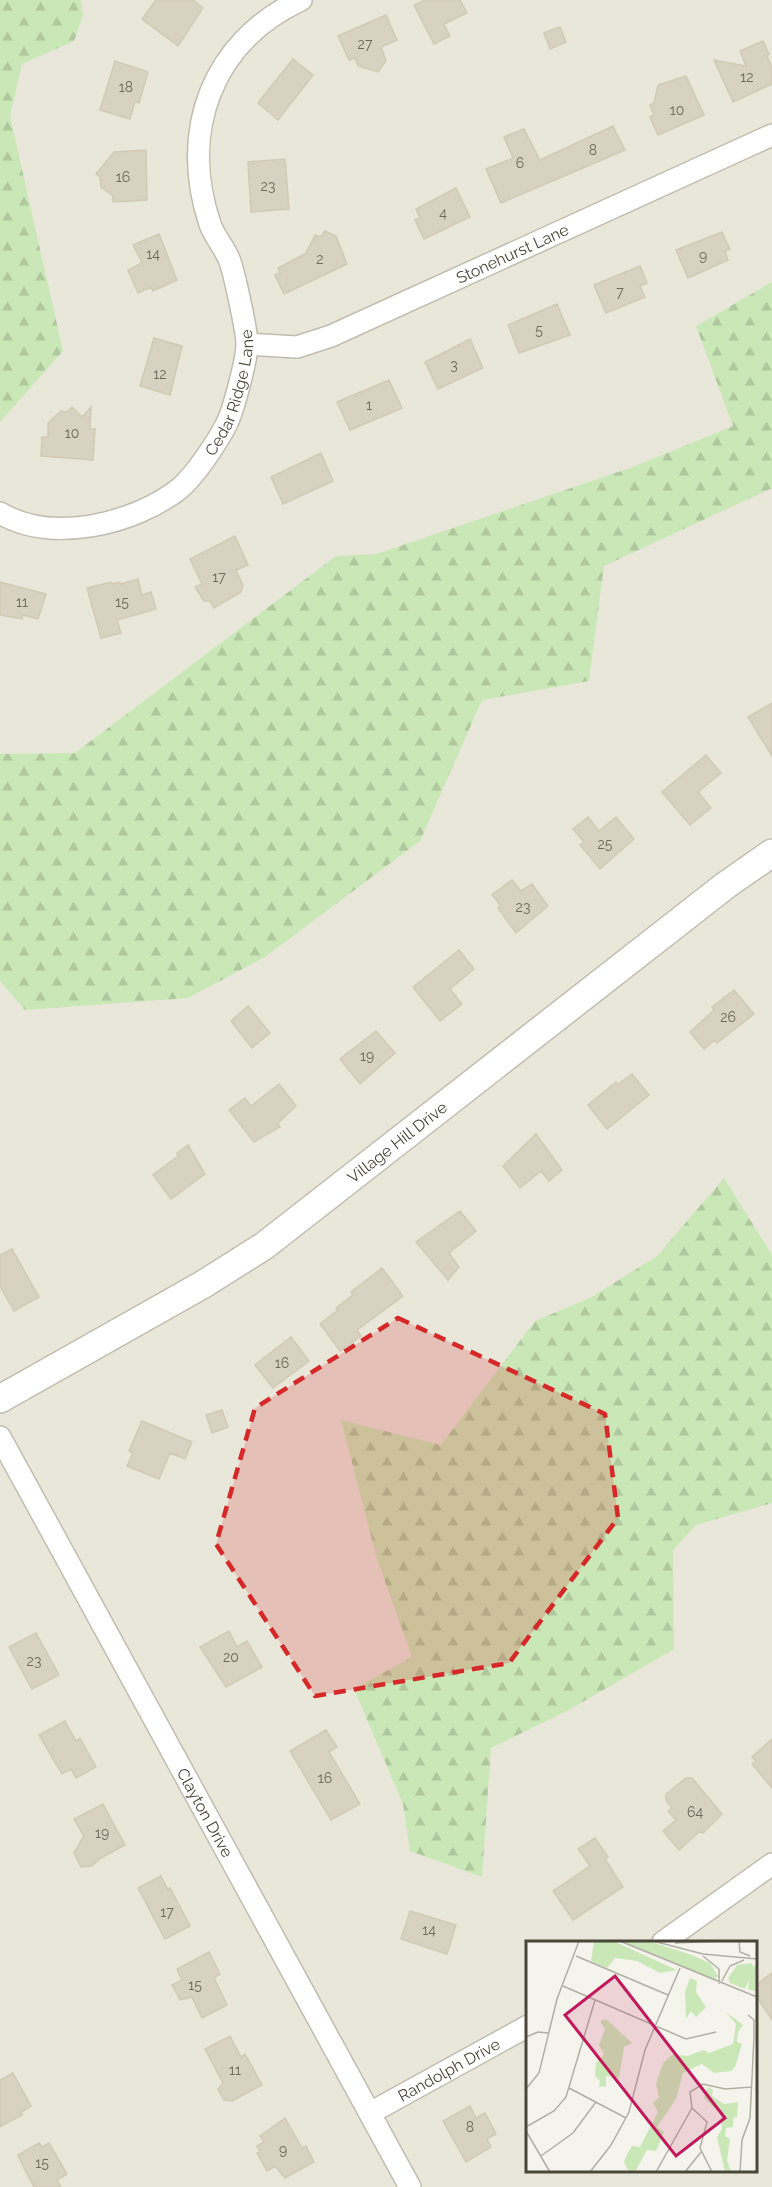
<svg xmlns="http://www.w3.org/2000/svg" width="772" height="2187" viewBox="0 0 772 2187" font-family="Raleway,sans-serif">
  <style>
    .residential { fill: #e9e7da; fill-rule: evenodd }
    .forest { fill: url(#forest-firs) }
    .building { fill: #d7d2c2; stroke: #d1cab5; stroke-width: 1.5 }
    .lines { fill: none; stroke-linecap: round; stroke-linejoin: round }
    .minor-casing { stroke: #c1bdae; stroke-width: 24 }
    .tertiary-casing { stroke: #c1bdae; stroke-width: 30 }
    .minor { stroke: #fff; stroke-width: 21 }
    .tertiary { stroke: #fff; stroke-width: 27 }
    .marked { fill: #d62828; fill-opacity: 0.2; stroke: #d62828; stroke-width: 4.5; stroke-dasharray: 12 8; stroke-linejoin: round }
    .labels { text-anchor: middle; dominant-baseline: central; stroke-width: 6; stroke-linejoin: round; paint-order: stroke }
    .number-label { font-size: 14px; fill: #6d695b }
    .street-label { font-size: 16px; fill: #4a4639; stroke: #fff }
    .inset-road { fill: none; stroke: #b1aea4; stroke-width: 1.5 }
    .view { fill: #c2185b; fill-opacity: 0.15; stroke: #c2185b; stroke-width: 3 }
    .inset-edge { fill: none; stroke: #4a4639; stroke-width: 3 }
  </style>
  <defs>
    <pattern id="forest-firs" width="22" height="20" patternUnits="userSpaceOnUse" patternTransform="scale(1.5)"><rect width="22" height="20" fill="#cae8b7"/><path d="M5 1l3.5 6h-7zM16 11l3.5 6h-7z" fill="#afc89e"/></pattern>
  </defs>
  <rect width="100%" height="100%" fill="#f5f4ec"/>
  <!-- residential -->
  <path class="residential" d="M 0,0 L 772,0 L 772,2187 L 0,2187 ZM 528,1942 L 756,1942 L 756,2170 L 528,2170 Z"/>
  <!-- forest -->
  <path class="forest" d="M 0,0 L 81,0 L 83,15 L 74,41 L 22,64 L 10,116 L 63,351 L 0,422 Z
    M 772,282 L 772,488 L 604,566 L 589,681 L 482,700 L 420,841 L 265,957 L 188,998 L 25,1010 L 0,981 L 0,754 L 75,753 L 336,556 L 376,554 L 633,467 L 733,426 L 696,326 Z
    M 724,1178 L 772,1255 L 772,1503 L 696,1525 L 673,1550 L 674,1649 L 567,1711 L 491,1748 L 482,1877 L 410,1851 L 403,1804 L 354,1689 L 412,1657 L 377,1559 L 341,1420 L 441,1445 L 535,1321 L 592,1297 L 657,1256 Z"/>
  <!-- building -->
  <path class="building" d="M 156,0 L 193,0 L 203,8 L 178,46 L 142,19 Z
    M 425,0 L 460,0 L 467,13 L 444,24 L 450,36 L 434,44 L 414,5 Z
    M 386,15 L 397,40 L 381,47 L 386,61 L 378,72 L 358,66 L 355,58 L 349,60 L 338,36 Z
    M 560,27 L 566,42 L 550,49 L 544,33 Z
    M 763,41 L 769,54 L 767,56 L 772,68 L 772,84 L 733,102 L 714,60 L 746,66 L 740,51 Z
    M 293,59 L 313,75 L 278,120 L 258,103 Z
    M 115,61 L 148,72 L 139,103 L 135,101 L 130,119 L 100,110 Z
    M 686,76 L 704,115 L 658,135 L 650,117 L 654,115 L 650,105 L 654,103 L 658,85 Z
    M 613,126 L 625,150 L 501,203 L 486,169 L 513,158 L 504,137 L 524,129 L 540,160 Z
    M 146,150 L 147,200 L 113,202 L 113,196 L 101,187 L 100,177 L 96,174 L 114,152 Z
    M 285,159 L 289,209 L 251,212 L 248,162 Z
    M 456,188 L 470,217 L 424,239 L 415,220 L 420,218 L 416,209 Z
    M 325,231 L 336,236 L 347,264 L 284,294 L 275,275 L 280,273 L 278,268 L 306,253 L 315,235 L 321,237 Z
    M 722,232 L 730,249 L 725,251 L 728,260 L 688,278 L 676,250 Z
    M 159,234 L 177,280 L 153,291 L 151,287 L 138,293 L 128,270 L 142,263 L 133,245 Z
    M 640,266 L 647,283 L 640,286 L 645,297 L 606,313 L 594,285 Z
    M 557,304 L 570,335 L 519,353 L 508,325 Z
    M 154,338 L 182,346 L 170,395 L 140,386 Z
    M 470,339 L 483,368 L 438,389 L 425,362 Z
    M 389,380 L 402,408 L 350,430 L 337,402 Z
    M 72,407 L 82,417 L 91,407 L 90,429 L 95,429 L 93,460 L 41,456 L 42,437 L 48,437 L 48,423 L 61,411 L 67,412 Z
    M 321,453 L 333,481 L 283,504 L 271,477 Z
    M 235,536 L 248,565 L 236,570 L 243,585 L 241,592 L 214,608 L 210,601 L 204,601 L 195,587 L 202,584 L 190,559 Z
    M 138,579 L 142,595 L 151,592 L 156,609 L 117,620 L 121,633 L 101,638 L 87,588 L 111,582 L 112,584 L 120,582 L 121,584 Z
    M 0,582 L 46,594 L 38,619 L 23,615 L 22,619 L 0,615 Z
    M 772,703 L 772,756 L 748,717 Z
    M 706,755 L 721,773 L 698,792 L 711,808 L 690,825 L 662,792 Z
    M 588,817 L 599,831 L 616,817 L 634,839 L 600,869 L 580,845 L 584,842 L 573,829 Z
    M 512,880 L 521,891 L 532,884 L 548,906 L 516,933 L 498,908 L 501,906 L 492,895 Z
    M 459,950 L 474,969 L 450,989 L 462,1004 L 440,1021 L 413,987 Z
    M 734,990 L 754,1014 L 717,1043 L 715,1040 L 704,1049 L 690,1032 L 714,1010 L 712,1007 Z
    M 248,1006 L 270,1033 L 252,1048 L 231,1021 Z
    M 376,1031 L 395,1053 L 360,1084 L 340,1059 Z
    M 632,1074 L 649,1095 L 607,1129 L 588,1105 L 616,1082 L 618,1084 Z
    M 279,1084 L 296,1106 L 278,1123 L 280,1127 L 254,1142 L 229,1110 L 245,1098 L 251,1106 Z
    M 536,1134 L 562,1170 L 549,1181 L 541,1171 L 520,1188 L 503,1166 Z
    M 188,1145 L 205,1174 L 171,1199 L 153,1175 L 178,1156 L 177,1153 Z
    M 460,1211 L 476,1231 L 449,1253 L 459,1267 L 448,1280 L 416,1242 Z
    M 12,1249 L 39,1297 L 14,1311 L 0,1286 L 0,1255 Z
    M 382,1268 L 403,1296 L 357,1330 L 361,1336 L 340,1351 L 320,1324 L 338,1310 L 336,1308 L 353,1295 L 351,1292 Z
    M 291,1337 L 309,1361 L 273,1388 L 255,1365 Z
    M 222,1410 L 228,1427 L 212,1433 L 206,1415 Z
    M 142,1421 L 192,1442 L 185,1459 L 170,1453 L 159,1479 L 127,1466 L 133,1453 L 129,1451 Z
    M 229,1631 L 237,1647 L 247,1641 L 262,1667 L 226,1687 L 200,1647 Z
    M 36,1633 L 59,1675 L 32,1689 L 9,1647 Z
    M 65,1721 L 76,1741 L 80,1738 L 96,1767 L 76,1778 L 71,1769 L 62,1774 L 39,1735 Z
    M 326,1730 L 337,1747 L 329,1752 L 360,1804 L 331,1820 L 290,1751 Z
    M 772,1739 L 772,1788 L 752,1764 L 756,1761 L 752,1757 Z
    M 686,1778 L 692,1778 L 722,1814 L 703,1833 L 699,1832 L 679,1850 L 663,1831 L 676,1820 L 668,1811 L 672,1808 L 666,1800 L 666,1794 Z
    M 103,1804 L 125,1845 L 99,1859 L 92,1866 L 81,1867 L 74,1853 L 84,1836 L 74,1819 Z
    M 595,1838 L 608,1857 L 605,1859 L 623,1887 L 573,1920 L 553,1891 L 590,1866 L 578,1849 Z
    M 161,1876 L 168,1890 L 170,1888 L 190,1926 L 165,1939 L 138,1888 Z
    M 410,1911 L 456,1925 L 447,1954 L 401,1939 Z
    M 209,1952 L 220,1974 L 214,1978 L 227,2005 L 202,2018 L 192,1997 L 180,2000 L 172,1985 L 182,1980 L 177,1969 Z
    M 772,1973 L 772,2020 L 756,1996 L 756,1985 Z
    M 230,2036 L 241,2057 L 245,2054 L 262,2085 L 232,2101 L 224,2100 L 218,2089 L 223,2083 L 205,2049 Z
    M 13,2073 L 31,2106 L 21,2112 L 22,2115 L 0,2127 L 0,2080 Z
    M 470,2106 L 476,2118 L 485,2113 L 496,2134 L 487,2139 L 491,2147 L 466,2162 L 443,2121 Z
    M 285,2118 L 302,2148 L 306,2146 L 314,2162 L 285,2178 L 275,2166 L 267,2171 L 257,2153 L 260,2152 L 257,2146 L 264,2142 L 260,2136 Z
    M 39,2143 L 42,2147 L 49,2143 L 67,2174 L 57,2180 L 61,2187 L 34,2187 L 26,2172 L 18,2155 Z"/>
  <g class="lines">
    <defs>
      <g id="minor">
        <path id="s1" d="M 247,344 L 297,347 L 331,336 L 772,135"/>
        <path id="s2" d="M 0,513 C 52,544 134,524 179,489 C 195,476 218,441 227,423 C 234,408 247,359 247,344 C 247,332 234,271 229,259 C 224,247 214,236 210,224 C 179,132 211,42 301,0"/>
        <path id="s3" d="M 0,1437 L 410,2187"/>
        <path d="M 663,1942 L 772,1864"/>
        <path id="s4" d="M 370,2113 L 528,2026"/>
      </g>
      <g id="tertiary">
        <path id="s5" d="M 0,1399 L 202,1285 L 264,1246 L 726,885 L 772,853"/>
      </g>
    </defs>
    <!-- minor casing -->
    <use href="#minor" class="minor-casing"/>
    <!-- tertiary casing -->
    <use href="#tertiary" class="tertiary-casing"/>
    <!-- minor -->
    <use href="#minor" class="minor"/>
    <!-- tertiary -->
    <use href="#tertiary" class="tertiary"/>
  </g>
  <!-- marked area -->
  <path class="marked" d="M 398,1318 L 605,1414 L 618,1518 L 509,1663 L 315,1696 L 216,1544 L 255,1408 Z"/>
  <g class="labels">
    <!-- number labels -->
    <g class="number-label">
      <text x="365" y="44">27</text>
      <text x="747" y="77">12</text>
      <text x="126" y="87">18</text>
      <text x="677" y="110">10</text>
      <text x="593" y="150">8</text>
      <text x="520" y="163">6</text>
      <text x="123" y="177">16</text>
      <text x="268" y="186">23</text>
      <text x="443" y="213">4</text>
      <text x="153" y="254">14</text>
      <text x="703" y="256">9</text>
      <text x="320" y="259">2</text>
      <text x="620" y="292">7</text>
      <text x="539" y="330">5</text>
      <text x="454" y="365">3</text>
      <text x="160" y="374">12</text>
      <text x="369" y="405">1</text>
      <text x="72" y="433">10</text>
      <text x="219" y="577">17</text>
      <text x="22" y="602">11</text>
      <text x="122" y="602">15</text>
      <text x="605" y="844">25</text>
      <text x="523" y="907">23</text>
      <text x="728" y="1017">26</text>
      <text x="367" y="1056">19</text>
      <text x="282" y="1363">16</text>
      <text x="231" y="1657">20</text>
      <text x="34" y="1661">23</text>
      <text x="325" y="1778">16</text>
      <text x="695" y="1812">64</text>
      <text x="102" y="1833">19</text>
      <text x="167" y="1912">17</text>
      <text x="429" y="1930">14</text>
      <text x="195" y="1985">15</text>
      <text x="235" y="2070">11</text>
      <text x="470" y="2127">8</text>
      <text x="283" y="2150">9</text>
      <text x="42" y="2163">15</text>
    </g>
    <!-- street labels -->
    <g class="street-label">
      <text stroke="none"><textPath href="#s1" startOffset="285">Stonehurst Lane</textPath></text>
      <text stroke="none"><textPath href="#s2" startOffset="302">Cedar Ridge Lane</textPath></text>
      <text stroke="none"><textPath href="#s5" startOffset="474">Village Hill Drive</textPath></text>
      <text stroke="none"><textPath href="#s3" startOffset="428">Clayton Drive</textPath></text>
      <text stroke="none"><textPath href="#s4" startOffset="90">Randolph Drive</textPath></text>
    </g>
  </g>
  <!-- overview -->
  <g transform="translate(526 1941)">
    <rect width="231" height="231" fill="#f5f4ec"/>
    <path d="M 68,0 L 87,0 L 151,29 L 134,32 L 111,20 L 89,17 L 81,27 L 65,20 ZM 97,0 L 122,0 L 166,14 L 184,22 L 192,35 L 187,39 ZM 226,22 L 227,26 L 231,23 L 231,51 L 222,48 L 223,39 L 219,48 L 204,42 L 202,37 L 211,24 ZM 164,37 L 171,40 L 170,51 L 180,66 L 170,76 L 165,70 L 160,78 L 159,51 ZM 200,71 L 217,84 L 212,91 L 211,101 L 216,103 L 209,126 L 205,130 L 188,132 L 176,123 L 157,132 L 150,158 L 131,186 L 138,191 L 130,210 L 121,209 L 109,231 L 103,231 L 98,221 L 101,213 L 106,205 L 114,206 L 132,171 L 127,162 L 133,156 L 130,143 L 137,122 L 147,113 L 161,115 L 178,109 L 183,112 L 207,103 L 210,83 ZM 80,78 L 106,102 L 98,106 L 93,137 L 80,135 L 80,145 L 73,146 L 74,140 L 69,135 L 70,122 L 78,113 L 73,104 L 79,88 L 74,80 ZM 182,146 L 187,149 L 186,155 L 198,163 L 212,161 L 211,176 L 207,177 L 207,186 L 200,187 L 199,195 L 204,198 L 201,219 L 205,231 L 199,231 L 191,196 L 196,188 L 195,173 L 178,157 Z" fill="#cae8b7"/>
    <path class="inset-road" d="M 94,0 L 231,56M 127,0 L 177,13 L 231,18M 213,0 L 214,11 L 224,15M 149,2 L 198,0M 50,15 L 142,54M 177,15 L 193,28 L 193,43M 196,40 L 204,25 L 218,19M 37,45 L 160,98 L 190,91M 0,96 L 12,91 L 22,92M 43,147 L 100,177M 0,148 L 13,132 L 31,58 L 53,0M 0,186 L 28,170 L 40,156 L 69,59M 0,190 L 24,231M 15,215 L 47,192 L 70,161M 64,231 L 85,204 L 103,171 L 119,109 L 154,27M 130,231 L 166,167M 159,231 L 175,211M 186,231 L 174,207 L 181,181 L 166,167 L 164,151 L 177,143 L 199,148 L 226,146M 214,231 L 216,199 L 224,177 L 228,96 L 228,79 L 222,74"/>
    <path class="view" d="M 89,35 L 199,177 L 150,215 L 39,74 Z"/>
    <rect width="231" height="231" class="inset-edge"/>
  </g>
</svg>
